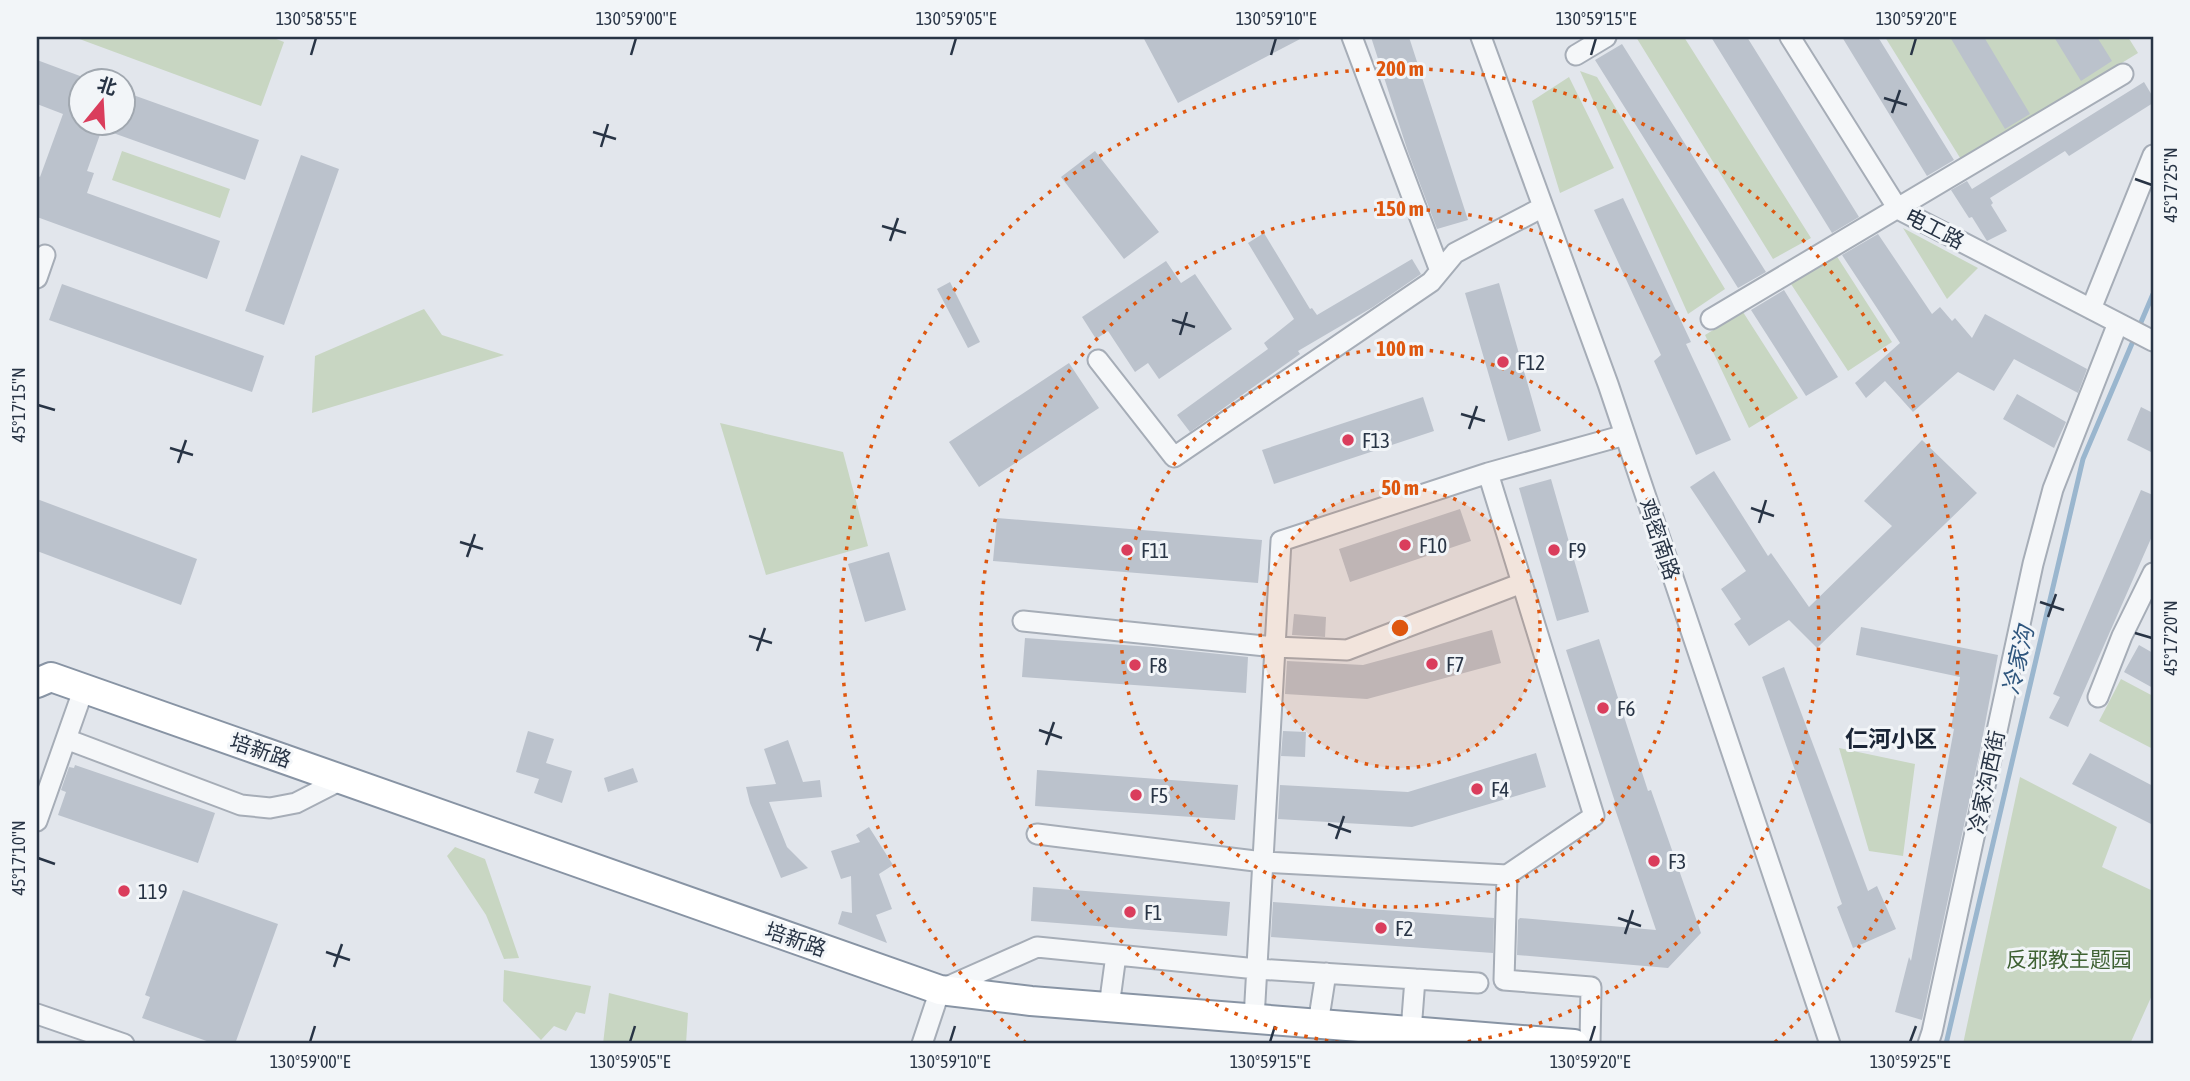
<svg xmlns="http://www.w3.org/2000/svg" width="2190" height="1081" viewBox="0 0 2190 1081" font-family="'Asap Condensed','Noto Sans SC',sans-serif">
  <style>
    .green { fill: #c8d6c2 }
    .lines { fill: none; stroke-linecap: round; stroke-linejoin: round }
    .stream { stroke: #9ab6ce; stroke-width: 5 }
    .building { fill: #bbc2cc }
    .minor-casing { stroke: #a6adb7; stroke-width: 23 }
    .highway-casing { stroke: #8894a4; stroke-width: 32 }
    .minor { stroke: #f5f7f9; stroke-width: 19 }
    .highway { stroke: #fff; stroke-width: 28 }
    .ticks { fill: none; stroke: #283445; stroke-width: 2.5 }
    .ring { fill: none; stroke: #de570f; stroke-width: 3.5; stroke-dasharray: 3.5 7 }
    .poi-dot { fill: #da3d5c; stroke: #f2f5f8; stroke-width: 2.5 }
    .labels { text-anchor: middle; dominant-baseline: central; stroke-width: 6; stroke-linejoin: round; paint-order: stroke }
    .street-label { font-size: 21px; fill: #283445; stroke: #f2f5f8 }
    .poi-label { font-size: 21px; fill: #283445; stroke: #f2f5f8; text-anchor: start }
    .park-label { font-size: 21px; fill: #3f6234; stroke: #f2f5f8 }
    .water-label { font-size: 23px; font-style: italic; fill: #2e557d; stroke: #f2f5f8 }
    .neighbourhood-label { font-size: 23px; font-weight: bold; fill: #1a2536; stroke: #f2f5f8 }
    .centre { fill: #de570f; stroke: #f2f5f8; stroke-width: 3.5 }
    .ring-label { font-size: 21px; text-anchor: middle; font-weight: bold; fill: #de570f; stroke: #f2f5f8; stroke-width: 6; stroke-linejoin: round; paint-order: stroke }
    .neatline { fill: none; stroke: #283445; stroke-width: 2.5 }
    .ticks-label { font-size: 18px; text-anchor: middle; fill: #283445 }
  </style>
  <rect width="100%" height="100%" fill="#e2e6ec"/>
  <!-- green -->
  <path class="green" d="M 74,37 L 271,37 L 284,42 L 261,106 Z
    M 1636,37 L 1684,37 L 1811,238 L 1773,259 Z
    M 1885,37 L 2128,37 L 2138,53 L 1962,161 Z
    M 1580,71 L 1597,77 L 1725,289 L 1688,314 Z
    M 1569,77 L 1614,168 L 1560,193 L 1532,101 Z
    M 122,151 L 230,189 L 220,218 L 112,180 Z
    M 1903,228 L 1978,268 L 1947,299 Z
    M 1836,255 L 1892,342 L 1848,371 L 1791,284 Z
    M 424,309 L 442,335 L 504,355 L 312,413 L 315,356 Z
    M 1743,312 L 1798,398 L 1749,428 L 1705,335 Z
    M 720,423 L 843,452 L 868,546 L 766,575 Z
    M 2121,679 L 2153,696 L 2153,749 L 2099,721 Z
    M 1839,748 L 1915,764 L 1903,856 L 1869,851 Z
    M 2020,777 L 2117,827 L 2102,867 L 2153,891 L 2153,993 L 2130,1044 L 1963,1044 Z
    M 455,847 L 485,859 L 519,958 L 504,959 L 486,915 L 447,856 Z
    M 504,970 L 591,986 L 585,1014 L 576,1012 L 566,1031 L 554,1026 L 541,1040 L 503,1001 Z
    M 609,993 L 688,1013 L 686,1044 L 603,1044 Z"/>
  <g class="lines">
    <!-- stream -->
    <path class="stream" d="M 1946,1044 L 2083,459 L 2153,294"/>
  </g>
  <!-- building -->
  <path class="building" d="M 1143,37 L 1304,37 L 1178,103 Z
    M 1371,37 L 1409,37 L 1468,220 L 1437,229 L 1408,152 Z
    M 1711,37 L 1747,37 L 1859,217 L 1832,233 Z
    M 1842,37 L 1878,37 L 1954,160 L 1927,176 Z
    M 1950,37 L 1984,37 L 2030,114 L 2005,129 Z
    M 2054,37 L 2097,37 L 2112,61 L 2081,81 Z
    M 1622,44 L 1766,272 L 1738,288 L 1595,60 Z
    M 37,60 L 80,76 L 80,122 L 122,122 L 122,91 L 259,140 L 245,180 L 102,129 L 87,171 L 94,173 L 87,193 L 220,241 L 207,279 L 37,217 L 37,175 L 40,177 L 63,114 L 37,104 Z
    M 2144,82 L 2153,97 L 2153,103 L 2069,156 L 2065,151 L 1990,198 L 1993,203 L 1991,205 L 2007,231 L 1987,241 L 1972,217 L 1969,218 L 1951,190 L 1967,181 L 1972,189 Z
    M 1095,151 L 1159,232 L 1124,259 L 1061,177 Z
    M 301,155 L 339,169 L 284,325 L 245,311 Z
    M 1623,198 L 1691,342 L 1686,344 L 1731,440 L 1696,455 L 1654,361 L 1661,355 L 1594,210 Z
    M 1264,233 L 1310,309 L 1312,308 L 1317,315 L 1412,259 L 1421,274 L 1373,307 L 1298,351 L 1300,354 L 1190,432 L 1177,415 L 1268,349 L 1264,343 L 1294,319 L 1248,243 Z
    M 1878,234 L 1932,314 L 1940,307 L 1952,321 L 1955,318 L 1972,338 L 1985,314 L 2087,369 L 2078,393 L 2014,359 L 1994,391 L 1958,372 L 1913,412 L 1885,381 L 1866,398 L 1855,383 L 1900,343 L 1842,255 Z
    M 1166,261 L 1181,283 L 1195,274 L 1232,329 L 1159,379 L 1148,363 L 1135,372 L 1108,331 L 1096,339 L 1082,317 Z
    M 950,282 L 980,342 L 968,348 L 937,289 Z
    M 1499,283 L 1541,431 L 1508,441 L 1465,293 Z
    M 62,284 L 264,356 L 252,392 L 49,320 Z
    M 1784,290 L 1838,377 L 1806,396 L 1751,310 Z
    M 1069,363 L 1099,408 L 979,487 L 949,442 Z
    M 2017,394 L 2066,422 L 2054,448 L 2003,419 Z
    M 1423,397 L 1434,431 L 1274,484 L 1262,450 Z
    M 2141,407 L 2153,413 L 2153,453 L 2127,440 Z
    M 1922,440 L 1977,493 L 1817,648 L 1789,620 L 1749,646 L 1734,624 L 1741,619 L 1721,589 L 1746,571 L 1690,487 L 1714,471 L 1768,556 L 1771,553 L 1809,607 L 1892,526 L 1864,501 Z
    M 1551,479 L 1589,612 L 1557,621 L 1519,488 Z
    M 2141,490 L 2153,495 L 2153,534 L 2068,727 L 2049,718 L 2060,697 L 2053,694 Z
    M 37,499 L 197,559 L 181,605 L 37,551 Z
    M 1460,509 L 1471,541 L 1350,582 L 1339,549 Z
    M 997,518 L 1262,540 L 1258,583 L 993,561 Z
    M 889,552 L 906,610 L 865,622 L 848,564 Z
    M 1294,614 L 1326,617 L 1325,637 L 1292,635 Z
    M 1861,627 L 1998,655 L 1980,751 L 1922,1020 L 1895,1012 L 1909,957 L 1911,961 L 1954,729 L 1951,728 L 1960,677 L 1856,655 Z
    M 1492,630 L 1501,663 L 1367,699 L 1285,694 L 1287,661 L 1363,665 Z
    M 1025,638 L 1152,647 L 1248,657 L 1246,693 L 1022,677 Z
    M 1599,639 L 1648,791 L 1651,790 L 1701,933 L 1668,968 L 1517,955 L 1518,920 L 1520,918 L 1656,930 L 1613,803 L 1615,802 L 1566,650 Z
    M 2139,645 L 2153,653 L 2153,688 L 2124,672 Z
    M 1784,667 L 1868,891 L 1877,886 L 1896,929 L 1853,948 L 1837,907 L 1842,904 L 1762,677 Z
    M 528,731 L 554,739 L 546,763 L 572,771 L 562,803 L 534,793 L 539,779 L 516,772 Z
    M 1283,731 L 1306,732 L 1305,757 L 1281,756 Z
    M 788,740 L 803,782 L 820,780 L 822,797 L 769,802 L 787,847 L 808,868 L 781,878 L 750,803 L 746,787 L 776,784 L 764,749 Z
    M 1536,753 L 1546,787 L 1412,827 L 1278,819 L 1280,785 L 1408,792 Z
    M 2090,753 L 2153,786 L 2153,825 L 2072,784 Z
    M 75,765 L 215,813 L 198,863 L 58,815 L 66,792 L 61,790 L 69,767 L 74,768 Z
    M 633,768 L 638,782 L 608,792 L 604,778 Z
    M 1037,770 L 1238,785 L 1235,820 L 1035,806 Z
    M 869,827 L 893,865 L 879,874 L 892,909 L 876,915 L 887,943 L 838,924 L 842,911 L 852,913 L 851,876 L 841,879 L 831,851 L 860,842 L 856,835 Z
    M 1033,887 L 1230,902 L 1227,936 L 1031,921 Z
    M 183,890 L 278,924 L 235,1044 L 215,1044 L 142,1018 L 150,997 L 145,995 Z
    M 1273,902 L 1494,918 L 1493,953 L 1271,937 Z"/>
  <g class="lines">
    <defs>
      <path id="minor" d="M 1352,37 L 1440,271
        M 1481,37 L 1608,384 L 1830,1044
        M 1790,37 L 1898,209 L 2153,341
        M 1576,55 L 1606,37
        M 37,278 L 45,255
        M 2091,309 L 2153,155
        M 1711,319 L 2123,74
        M 1098,360 L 1174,457 L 1431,282 L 1455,253 L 1543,207
        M 1023,621 L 1275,647 L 1347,650 L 1522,583
        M 2098,697 L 2122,636 L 2153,573
        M 66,739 L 241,805 L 270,808 L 296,803 L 343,779
        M 37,821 L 84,688
        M 1037,834 L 1263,862 L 1507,875 L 1594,816 L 1488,473
        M 1507,875 L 1504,980 L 1591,987 L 1590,1044
        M 1109,1007 L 1116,955
        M 37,1014 L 124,1044
        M 1254,1019 L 1281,541 L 1488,473 L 1625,435
        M 1318,1024 L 1326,973
        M 1411,1031 L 1415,979
        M 922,1044 L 940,990 L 1037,947 L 1257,969 L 1478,983
        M 1928,1044 L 1932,1032 L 2033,564 L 2053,489 L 2118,323"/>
      <path id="highway" d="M 37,683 L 51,677 L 940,990 L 1031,1001 L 1574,1044"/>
    </defs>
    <!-- minor casing -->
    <use href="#minor" class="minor-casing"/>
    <!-- highway casing -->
    <use href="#highway" class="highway-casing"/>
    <!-- minor -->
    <use href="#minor" class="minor"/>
    <!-- highway -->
    <use href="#highway" class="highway"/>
  </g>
  <!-- ticks -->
  <path class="ticks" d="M 311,55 L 316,38M 631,55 L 636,38M 951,55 L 956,38M 1271,55 L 1276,38M 1591,55 L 1596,38M 1911,55 L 1916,38M 1884,98 L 1907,105M 1892,113 L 1900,90M 593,132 L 616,139M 601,147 L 608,124M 2135,179 L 2152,185M 882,226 L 906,233M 890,241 L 898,218M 1172,320 L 1195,327M 1180,335 L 1187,312M 38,405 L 55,410M 1461,414 L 1485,421M 1469,429 L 1477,406M 170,448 L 193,455M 178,463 L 186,440M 1751,508 L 1774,516M 1759,523 L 1766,500M 460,542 L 483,549M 467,557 L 475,534M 2040,602 L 2064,610M 2048,617 L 2056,594M 2135,633 L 2152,638M 749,636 L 772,643M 757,651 L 765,628M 1039,730 L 1062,738M 1046,745 L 1054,722M 1328,824 L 1351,832M 1336,839 L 1344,816M 38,858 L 55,864M 1618,918 L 1641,926M 1625,934 L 1633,910M 326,952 L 350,960M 334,967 L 342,944M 310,1042 L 315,1026M 630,1042 L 635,1026M 950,1042 L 955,1026M 1270,1042 L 1275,1026M 1590,1042 L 1595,1026M 1910,1042 L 1916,1026"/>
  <!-- distance rings -->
  <circle cx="1400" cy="628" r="140" fill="#de570f" fill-opacity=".12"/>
  <g class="ring">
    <circle cx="1400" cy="628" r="140"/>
    <circle cx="1400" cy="628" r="279"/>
    <path d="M1349 1044A419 419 0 1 1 1451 1044"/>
    <path d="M1026 1043A559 559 0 1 1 1774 1043"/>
  </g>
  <!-- markers -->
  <g class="poi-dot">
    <circle cx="1503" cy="362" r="7"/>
    <circle cx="1348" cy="440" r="7"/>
    <circle cx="1405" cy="545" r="7"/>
    <circle cx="1127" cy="550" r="7"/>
    <circle cx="1554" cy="550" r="7"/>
    <circle cx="1432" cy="664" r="7"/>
    <circle cx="1135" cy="665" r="7"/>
    <circle cx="1603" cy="708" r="7"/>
    <circle cx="1477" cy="789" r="7"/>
    <circle cx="1136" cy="795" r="7"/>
    <circle cx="1654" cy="861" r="7"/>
    <circle cx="124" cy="891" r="7"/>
    <circle cx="1130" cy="912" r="7"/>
    <circle cx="1381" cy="928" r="7"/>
  </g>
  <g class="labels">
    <!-- street labels -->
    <g class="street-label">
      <text transform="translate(1935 228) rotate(27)">电工路</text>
      <text transform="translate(1660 539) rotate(71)">鸡密南路</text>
      <text transform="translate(261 750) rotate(19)">培新路</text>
      <text transform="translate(1986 782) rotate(-78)">冷家沟西街</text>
      <text transform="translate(796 939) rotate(19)">培新路</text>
    </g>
    <!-- poi labels -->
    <g class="poi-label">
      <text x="1517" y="362">F12</text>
      <text x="1362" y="440">F13</text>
      <text x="1419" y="545">F10</text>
      <text x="1141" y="550">F11</text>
      <text x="1568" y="550">F9</text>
      <text x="1446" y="664">F7</text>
      <text x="1149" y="665">F8</text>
      <text x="1617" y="708">F6</text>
      <text x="1491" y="789">F4</text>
      <text x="1150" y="795">F5</text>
      <text x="1668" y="861">F3</text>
      <text x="138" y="891">119</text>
      <text x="1144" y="912">F1</text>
      <text x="1395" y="928">F2</text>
    </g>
    <!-- park labels -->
    <g class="park-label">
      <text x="2069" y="959">反邪教主题园</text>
    </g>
    <!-- water labels -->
    <g class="water-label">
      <text transform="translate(2018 660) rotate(-77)">冷家沟</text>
    </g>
    <!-- neighbourhood labels -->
    <g class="neighbourhood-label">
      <text x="1891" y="739">仁河小区</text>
    </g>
  </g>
  <circle cx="1400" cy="628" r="10" class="centre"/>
  <g class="ring-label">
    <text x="1400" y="76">200 m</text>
    <text x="1400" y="216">150 m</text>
    <text x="1400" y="356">100 m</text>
    <text x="1400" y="495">50 m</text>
  </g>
  <!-- border -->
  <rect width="2190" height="1081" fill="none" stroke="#f2f5f8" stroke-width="77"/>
  <!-- north arrow -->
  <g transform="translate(102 102) rotate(18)"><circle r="33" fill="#f2f5f8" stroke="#a1a8b0" stroke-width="2"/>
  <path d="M0-5L12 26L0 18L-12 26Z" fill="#da3d5c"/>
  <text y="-10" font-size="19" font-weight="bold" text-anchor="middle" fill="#283445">北</text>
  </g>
  <rect x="38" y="38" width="2114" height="1004" class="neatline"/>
  <g class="ticks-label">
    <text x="316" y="25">130°58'55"E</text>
    <text x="636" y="25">130°59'00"E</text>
    <text x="956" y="25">130°59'05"E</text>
    <text x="1276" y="25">130°59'10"E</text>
    <text x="1596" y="25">130°59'15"E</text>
    <text x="1916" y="25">130°59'20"E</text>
    <text transform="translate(2171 185) rotate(-90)" y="6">45°17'25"N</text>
    <text transform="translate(19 405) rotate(-90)" y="6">45°17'15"N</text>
    <text transform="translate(2171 638) rotate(-90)" y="6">45°17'20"N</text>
    <text transform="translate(19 858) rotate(-90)" y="6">45°17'10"N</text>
    <text x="310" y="1068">130°59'00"E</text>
    <text x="630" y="1068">130°59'05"E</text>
    <text x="950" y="1068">130°59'10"E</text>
    <text x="1270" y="1068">130°59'15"E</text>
    <text x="1590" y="1068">130°59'20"E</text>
    <text x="1910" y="1068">130°59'25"E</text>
  </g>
</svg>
